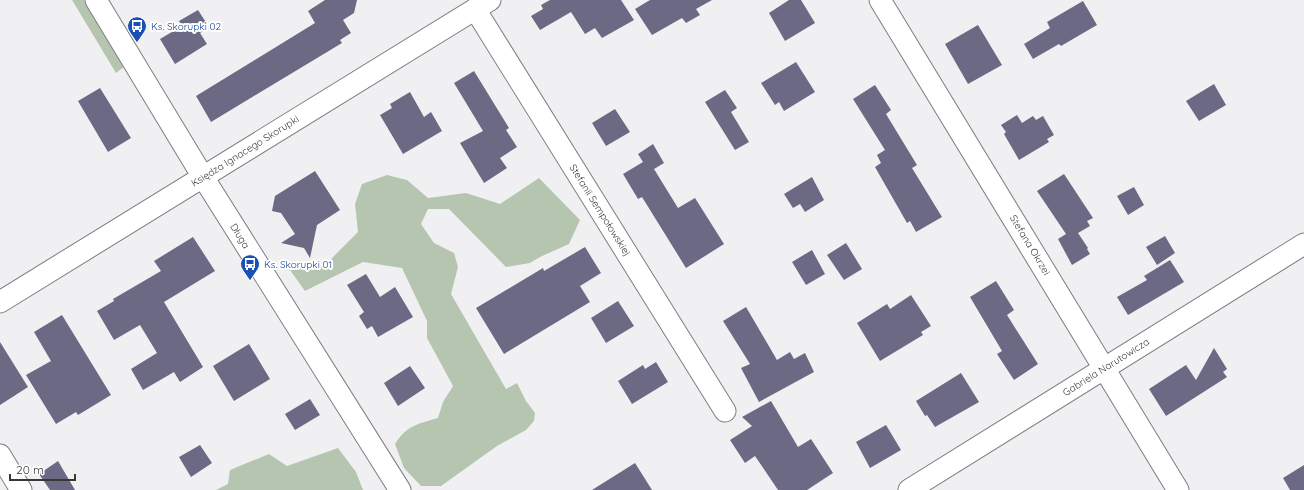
<svg xmlns="http://www.w3.org/2000/svg" width="1304" height="490" viewBox="0 0 1304 490" font-family="Quicksand,sans-serif">
  <style>
    .green { fill: #b6c5b0 }
    .building { fill: #6b6984 }
    .lines { fill: none; stroke-linecap: round; stroke-linejoin: round }
    .minor-casing { stroke: #7e7e81; stroke-width: 23 }
    .minor { stroke: #fff; stroke-width: 21 }
    .labels { text-anchor: middle; dominant-baseline: central; stroke-width: 4; stroke-linejoin: round; paint-order: stroke }
    .transit-label { font-size: 10px; fill: #164399; stroke: #fff; text-anchor: start }
    .street-label { font-size: 10px; fill: #383839; stroke: #fff }
  </style>
  <rect width="100%" height="100%" fill="#f0f0f3"/>
  <!-- green -->
  <path class="green" d="M 72,0 L 84,0 L 124,67 L 116,73 Z
    M 387,175 L 407,180 L 428,198 L 466,193 L 500,204 L 539,178 L 580,220 L 569,244 L 540,257 L 530,263 L 506,267 L 449,209 L 428,209 L 421,224 L 434,243 L 454,253 L 458,267 L 451,294 L 506,389 L 517,383 L 526,401 L 535,413 L 534,421 L 526,430 L 497,446 L 441,486 L 421,486 L 404,468 L 395,444 C 407,425 418,424 438,418 L 443,402 L 453,386 L 427,338 L 427,321 L 402,268 L 363,262 L 305,291 L 290,270 L 326,264 L 358,232 L 355,204 L 362,184 Z
    M 338,448 L 356,472 L 363,490 L 216,490 L 228,484 L 230,470 L 269,454 L 287,466 Z"/>
  <!-- building -->
  <path class="building" d="M 325,0 L 357,0 L 354,13 L 343,20 L 351,33 L 340,40 L 342,43 L 211,122 L 196,96 L 315,23 L 308,11 Z
    M 550,0 L 621,0 L 634,20 L 602,38 L 595,28 L 585,34 L 571,12 L 540,30 L 531,16 L 543,9 L 541,5 Z
    M 650,0 L 712,0 L 696,9 L 700,15 L 686,23 L 682,18 L 652,35 L 635,9 Z
    M 789,0 L 801,0 L 815,23 L 785,41 L 769,13 Z
    M 1083,1 L 1097,25 L 1061,46 L 1059,44 L 1033,59 L 1024,44 L 1050,28 L 1047,22 Z
    M 198,10 L 209,27 L 200,33 L 207,44 L 175,64 L 160,39 L 182,26 L 179,21 Z
    M 978,25 L 1002,65 L 968,84 L 945,44 Z
    M 796,62 L 815,92 L 784,111 L 779,102 L 775,105 L 761,83 Z
    M 474,71 L 509,128 L 506,130 L 517,147 L 500,158 L 507,168 L 484,183 L 460,143 L 483,131 L 454,83 Z
    M 1214,84 L 1226,105 L 1199,121 L 1186,101 Z
    M 875,85 L 891,110 L 886,114 L 917,165 L 912,168 L 942,217 L 916,232 L 910,221 L 907,223 L 875,167 L 881,163 L 877,155 L 885,150 L 853,99 Z
    M 100,88 L 131,138 L 108,152 L 78,101 Z
    M 725,90 L 737,108 L 731,112 L 749,142 L 735,150 L 705,102 Z
    M 410,92 L 424,117 L 431,112 L 442,131 L 403,154 L 380,115 L 392,108 L 390,104 Z
    M 615,109 L 630,132 L 606,146 L 592,123 Z
    M 1017,115 L 1022,123 L 1033,116 L 1036,120 L 1043,116 L 1054,135 L 1047,139 L 1049,142 L 1019,160 L 1004,134 L 1006,132 L 1001,125 Z
    M 653,144 L 664,163 L 654,169 L 678,208 L 695,198 L 724,244 L 686,268 L 642,197 L 638,199 L 623,174 L 643,162 L 638,154 Z
    M 315,171 L 340,210 L 317,225 L 310,258 L 304,248 L 281,243 L 295,234 L 281,213 L 272,211 L 275,196 Z
    M 1064,174 L 1093,218 L 1087,221 L 1090,226 L 1078,233 L 1088,248 L 1087,249 L 1090,254 L 1072,265 L 1058,239 L 1066,234 L 1037,191 Z
    M 812,177 L 824,200 L 805,212 L 800,204 L 793,208 L 784,194 Z
    M 1134,187 L 1144,205 L 1128,215 L 1117,196 Z
    M 1165,236 L 1175,253 L 1157,265 L 1146,247 Z
    M 193,237 L 215,271 L 164,302 L 203,367 L 180,382 L 174,372 L 143,390 L 131,369 L 157,353 L 140,325 L 114,340 L 97,311 L 114,301 L 113,299 L 161,271 L 154,261 Z
    M 846,243 L 862,269 L 844,280 L 827,255 Z
    M 585,247 L 601,273 L 580,286 L 590,302 L 504,354 L 476,308 L 543,268 L 544,271 Z
    M 812,250 L 825,274 L 806,285 L 792,262 Z
    M 1170,260 L 1184,282 L 1128,315 L 1117,297 L 1147,280 L 1144,276 Z
    M 366,274 L 380,297 L 395,287 L 413,317 L 378,337 L 372,326 L 367,329 L 359,316 L 364,312 L 347,285 Z
    M 996,281 L 1014,310 L 1007,315 L 1038,364 L 1014,380 L 997,354 L 1002,351 L 970,297 Z
    M 911,295 L 931,326 L 921,332 L 923,335 L 880,361 L 857,323 L 887,304 L 890,309 Z
    M 618,301 L 634,326 L 606,343 L 591,318 Z
    M 746,307 L 777,360 L 790,352 L 794,359 L 805,353 L 814,372 L 759,402 L 741,368 L 750,364 L 723,321 Z
    M 62,315 L 111,395 L 78,415 L 76,412 L 56,424 L 26,375 L 51,361 L 34,332 Z
    M 0,342 L 28,387 L 0,405 Z
    M 249,344 L 270,379 L 234,401 L 213,366 Z
    M 1214,348 L 1227,369 L 1223,372 L 1227,377 L 1166,416 L 1149,389 L 1186,365 L 1196,380 Z
    M 656,362 L 668,382 L 632,404 L 618,381 L 643,365 L 645,369 Z
    M 410,366 L 425,388 L 398,406 L 384,383 Z
    M 961,373 L 979,402 L 935,427 L 927,415 L 925,416 L 916,401 Z
    M 310,399 L 320,415 L 295,430 L 285,414 Z
    M 771,401 L 798,447 L 811,439 L 833,473 L 807,490 L 778,490 L 755,456 L 745,463 L 730,440 L 752,426 L 742,417 Z
    M 886,425 L 901,450 L 870,468 L 856,442 Z
    M 200,445 L 212,463 L 191,477 L 179,457 Z
    M 58,461 L 75,490 L 50,490 L 39,474 Z
    M 635,463 L 652,490 L 592,490 Z
    M 1304,465 L 1304,490 L 1290,490 L 1283,478 Z"/>
  <g class="lines">
    <defs>
      <path id="minor" d="M 96,0 L 203,177 L 400,490
        M 880,0 L 1178,490
        M 475,9 L 725,411
        M 0,302 L 490,0
        M 0,455 L 21,490
        M 909,490 L 1304,244"/>
    </defs>
    <!-- minor casing -->
    <use href="#minor" class="minor-casing"/>
    <!-- minor -->
    <use href="#minor" class="minor"/>
  </g>
  <!-- icons -->
  <defs>
    <symbol id="bus-pin" viewBox="-11 -11 22 30"><path d="M0 17L-7.5 6A9.5 9.5 0 1 1 7.5 6Z" fill="#1a4fb4" stroke="#fff"/><path d="M-5-6H5V4H4V6H2V4H-2V6H-4V4H-5ZM-3.5-4V0h7V-4ZM-3.5 1.2v1.5H-2V1.2ZM2 1.2v1.5H3.5V1.2Z" fill="#fff"/></symbol>
  </defs>
  <g fill-rule="evenodd">
    <use href="#bus-pin" x="126" y="15" width="22" height="30"/>
    <use href="#bus-pin" x="239" y="253" width="22" height="30"/>
  </g>
  <g class="labels">
    <!-- transit labels -->
    <g class="transit-label">
      <text x="151" y="26">Ks. Skorupki 02</text>
      <text x="264" y="264">Ks. Skorupki 01</text>
    </g>
    <!-- street labels -->
    <g class="street-label">
      <text transform="translate(245 151) rotate(-32)">Księdza Ignacego Skorupki</text>
      <text transform="translate(600 210) rotate(58)">Stefanii Sempołowskiej</text>
      <text transform="translate(240 236) rotate(58)">Długa</text>
      <text transform="translate(1030 245) rotate(59)">Stefana Okrzei</text>
      <text transform="translate(1106 367) rotate(-32)">Gabriela Narutowicza</text>
    </g>
  </g>
  <!-- scale -->
  <path d="M10 474v6h65v-6" fill="none" stroke="#383839" stroke-width="2"/>
  <text x="16" y="474" font-size="12" fill="#383839" stroke="#ffffff" stroke-width="3" paint-order="stroke">20 m</text>
</svg>
